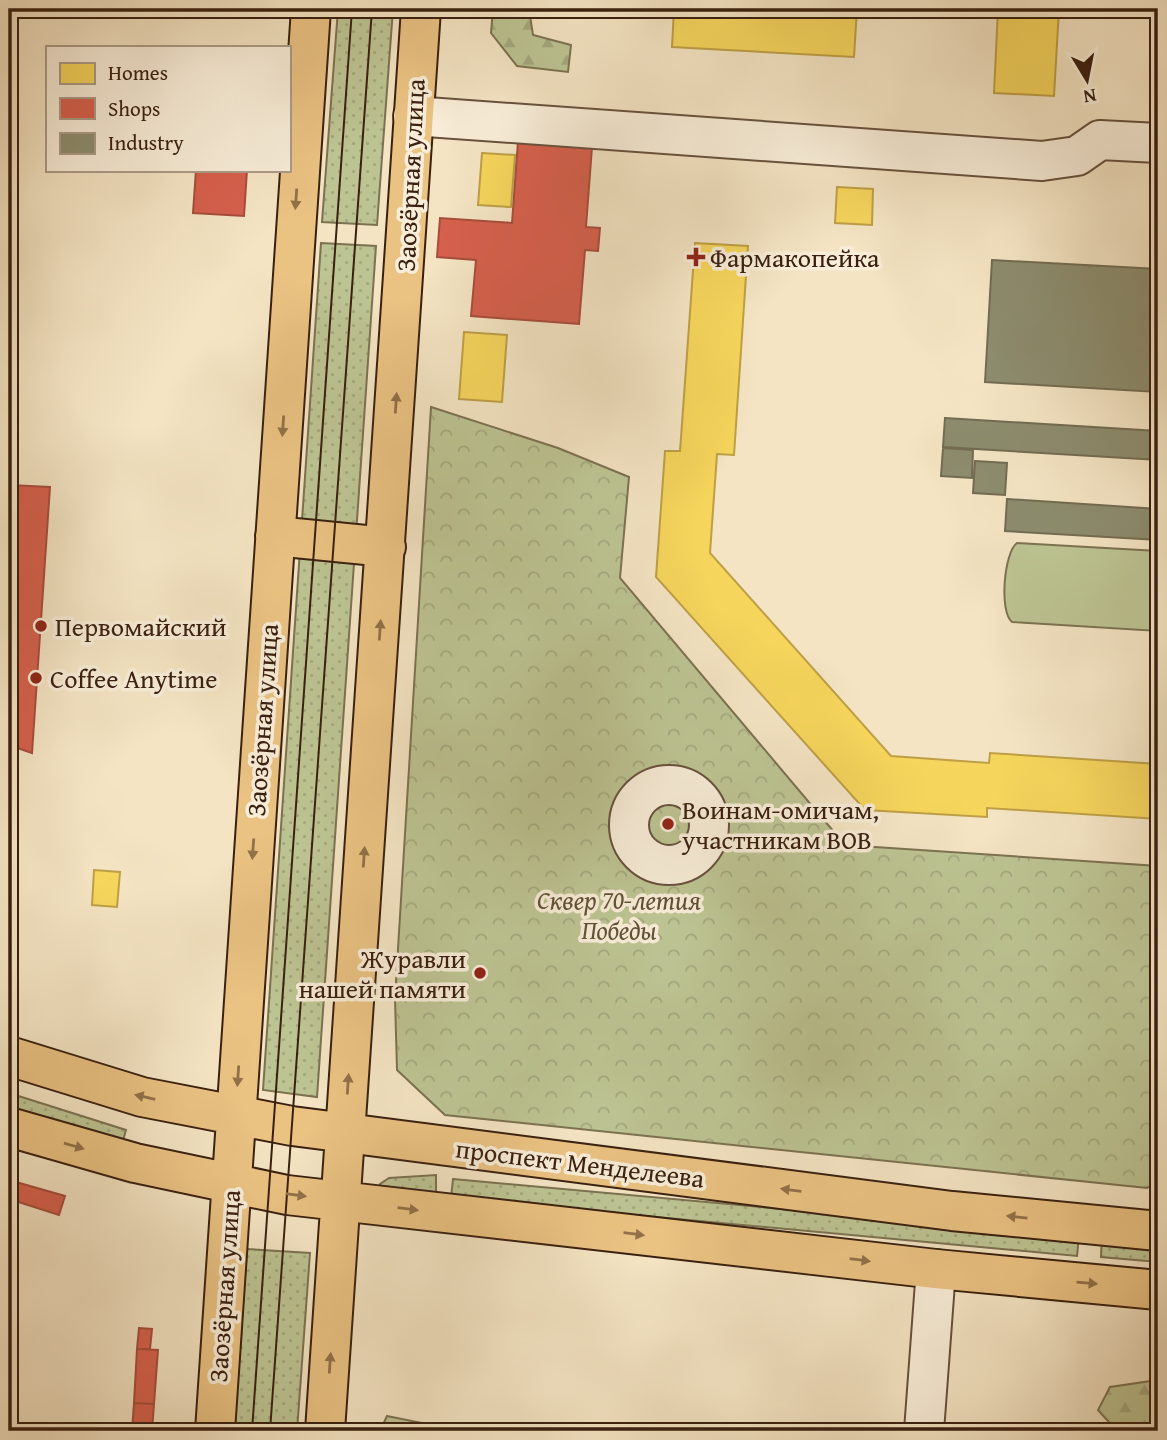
<svg xmlns="http://www.w3.org/2000/svg" width="1167" height="1440" viewBox="0 0 1167 1440" font-family="'Gentium Book Plus',serif">
  <style>
    .grass { fill: url(#grass-dots); stroke: #7c7252; stroke-width: 2 }
    .forest { fill: url(#forest-firs); stroke: #7c7252; stroke-width: 2 }
    .park { fill: url(#park-crowns); stroke: #7c7252; stroke-width: 2 }
    .pitch { fill: #bdc493; stroke: #7c7252; stroke-width: 2 }
    .homes { fill: #f6d55c; stroke: #be9f45; stroke-width: 2 }
    .shops { fill: #d6604d; stroke: #a74d3b; stroke-width: 2 }
    .industry { fill: #8c8c6e; stroke: #736c52; stroke-width: 2 }
    .lines { fill: none; stroke-linecap: round; stroke-linejoin: round }
    .minor-casing { stroke: #68513d; stroke-width: 42 }
    .major-casing { stroke: #3a2010; stroke-width: 42 }
    .minor { stroke: #f8edd8; stroke-width: 38 }
    .major { stroke: #eac282; stroke-width: 38 }
    .tram { stroke: #3a2010; stroke-width: 2 }
    .oneway { fill: #927149 }
    .poi-dot { fill: #8f2418; stroke: #f8edd8; stroke-width: 2.5 }
    .labels { text-anchor: middle; dominant-baseline: central; stroke-width: 7; stroke-linejoin: round; paint-order: stroke }
    .street-label { font-size: 26px; fill: #3a2010; stroke: #f8edd8 }
    .poi-label { font-size: 26px; fill: #3a2010; stroke: #f8edd8; text-anchor: start }
    .park-label { font-size: 26px; font-style: italic; fill: #615137; stroke: #f8edd8 }
  </style>
  <defs>
    <pattern id="grass-dots" width="8" height="8" patternUnits="userSpaceOnUse" patternTransform="scale(1.75)"><rect width="8" height="8" fill="#bdc493"/><path d="M2 2h.1M6 6h.1" fill="none" stroke="#a3a87e" stroke-width="1.8" stroke-linecap="round"/></pattern>
    <pattern id="forest-firs" width="22" height="20" patternUnits="userSpaceOnUse" patternTransform="scale(1.75)"><rect width="22" height="20" fill="#bdc493"/><path d="M5 1l3.5 6h-7zM16 11l3.5 6h-7z" fill="#a3a87e"/></pattern>
    <pattern id="park-crowns" width="20" height="18" patternUnits="userSpaceOnUse" patternTransform="scale(1.75)"><rect width="20" height="18" fill="#bdc493"/><path d="M2 6a3 3 0 1 1 6 0M12 15a3 3 0 1 1 6 0" fill="none" stroke="#a3a87e"/></pattern>
  </defs>
  <rect width="100%" height="100%" fill="#f4e4c3"/>
  <filter id="stains"><feTurbulence type="fractalNoise" baseFrequency=".00286" numOctaves="4"/><feColorMatrix values="0 0 0 0 .2 0 0 0 0 .09 0 0 0 0 .02 0 0 0 .5 -.17"/></filter>
  <radialGradient id="worn" r=".72"><stop offset=".6" stop-color="#630" stop-opacity="0"/><stop offset="1" stop-color="#630" stop-opacity=".3"/></radialGradient>
  <!-- grass -->
  <path class="grass" d="M 338,9 L 393,9 L 377,225 L 322,222 Z
    M 321,243 L 376,246 L 317,1097 L 263,1090 Z
    M 9,1093 L 126,1130 L 122,1144 L 9,1109 Z
    M 436,1175 L 436,1199 L 380,1190 L 380,1184 L 389,1178 Z
    M 453,1179 L 1079,1236 L 1077,1256 L 451,1198 Z
    M 1102,1235 L 1158,1240 L 1158,1262 L 1101,1257 Z
    M 247,1249 L 310,1253 L 297,1431 L 234,1431 Z"/>
  <!-- forest -->
  <path class="forest" d="M 493,9 L 529,9 L 533,35 L 571,45 L 568,72 L 517,66 L 491,33 Z
    M 1158,1380 L 1158,1431 L 1117,1431 L 1098,1410 L 1110,1387 Z
    M 387,1416 L 457,1430 L 457,1431 L 380,1431 Z"/>
  <!-- park -->
  <path class="park" d="M 431,407 L 558,448 L 629,477 L 620,578 L 845,845 L 1158,866 L 1158,1181 L 1147,1188 L 445,1115 L 397,1070 L 395,998 Z"/>
  <!-- pitch -->
  <path class="pitch" d="M 1017,543 L 1158,551 L 1158,631 L 1012,622 C 999,612 1004,552 1017,543 Z"/>
  <!-- homes -->
  <path class="homes" d="M 674,9 L 857,9 L 854,57 L 672,47 Z
    M 998,9 L 1059,9 L 1054,96 L 994,93 Z
    M 482,153 L 515,155 L 511,207 L 478,205 Z
    M 837,187 L 873,189 L 872,225 L 835,223 Z
    M 695,243 L 748,246 L 734,455 L 717,454 L 710,553 L 891,756 L 989,763 L 990,753 L 1158,764 L 1158,819 L 987,808 L 987,817 L 865,810 L 656,577 L 665,451 L 680,451 Z
    M 464,332 L 507,335 L 502,402 L 459,399 Z
    M 94,870 L 120,872 L 117,907 L 92,905 Z"/>
  <!-- shops -->
  <path class="shops" d="M 518,141 L 592,147 L 586,227 L 600,228 L 598,251 L 585,250 L 579,324 L 471,316 L 476,260 L 437,257 L 440,218 L 512,223 Z
    M 196,170 L 247,170 L 244,216 L 193,213 Z
    M 9,485 L 50,487 L 32,753 L 9,745 Z
    M 9,1180 L 65,1196 L 59,1215 L 9,1199 Z
    M 139,1328 L 152,1329 L 150,1349 L 137,1349 Z
    M 137,1349 L 158,1350 L 154,1404 L 134,1403 Z
    M 134,1403 L 154,1404 L 152,1431 L 132,1431 Z"/>
  <!-- industry -->
  <path class="industry" d="M 992,260 L 1158,269 L 1158,392 L 985,382 Z
    M 945,418 L 1158,431 L 1158,460 L 943,447 Z
    M 943,448 L 973,450 L 972,478 L 941,476 Z
    M 975,461 L 1007,463 L 1005,495 L 973,493 Z
    M 1007,499 L 1158,509 L 1158,540 L 1005,531 Z"/>
  <g class="lines">
    <defs>
      <path id="minor" d="M 413,116 L 1042,161 L 1077,156 L 1100,140 L 1158,143
        M629 825a40 40 0 1 1 80 0a40 40 0 1 1-80 0Z
        M 924,1431 L 936,1269"/>
      <path id="major" d="M 275,536 L 386,547
        M 9,1056 L 142,1097 L 292,1126 L 952,1211 L 1158,1231
        M 9,1127 L 135,1163 L 287,1195 L 936,1269 L 1158,1290
        M 215,1431 L 311,9
        M 325,1431 L 421,9"/>
    </defs>
    <!-- minor casing -->
    <use href="#minor" class="minor-casing"/>
    <!-- major casing -->
    <use href="#major" class="major-casing"/>
    <!-- minor -->
    <use href="#minor" class="minor"/>
    <!-- major -->
    <use href="#major" class="major"/>
    <!-- tram -->
    <path class="tram" d="M 252,1431 L 352,9
      M 270,1431 L 372,9"/>
  </g>
  <!-- one-way arrows -->
  <defs><path id="oneway-solid" d="M-6-.8H1V-3.2L6.5 0L1 3.2V.8H-6Z" transform="scale(1.75)"/></defs>
  <g class="oneway">
    <use href="#oneway-solid" transform="translate(296 199) rotate(94)"/>
    <use href="#oneway-solid" transform="translate(396 403) rotate(-86)"/>
    <use href="#oneway-solid" transform="translate(283 426) rotate(94)"/>
    <use href="#oneway-solid" transform="translate(380 630) rotate(-86)"/>
    <use href="#oneway-solid" transform="translate(253 849) rotate(94)"/>
    <use href="#oneway-solid" transform="translate(364 857) rotate(-86)"/>
    <use href="#oneway-solid" transform="translate(238 1076) rotate(94)"/>
    <use href="#oneway-solid" transform="translate(348 1084) rotate(-86)"/>
    <use href="#oneway-solid" transform="translate(145 1097) rotate(-167)"/>
    <use href="#oneway-solid" transform="translate(74 1146) rotate(16)"/>
    <use href="#oneway-solid" transform="translate(791 1190) rotate(-173)"/>
    <use href="#oneway-solid" transform="translate(296 1195) rotate(8)"/>
    <use href="#oneway-solid" transform="translate(408 1209) rotate(7)"/>
    <use href="#oneway-solid" transform="translate(1017 1217) rotate(-174)"/>
    <use href="#oneway-solid" transform="translate(634 1234) rotate(7)"/>
    <use href="#oneway-solid" transform="translate(860 1260) rotate(7)"/>
    <use href="#oneway-solid" transform="translate(1087 1283) rotate(5)"/>
    <use href="#oneway-solid" transform="translate(330 1363) rotate(-86)"/>
  </g>
  <!-- markers -->
  <g class="poi-dot">
    <path d="M692.5 246.5h7v7h7v7h-7v7h-7v-7h-7v-7h7z"/>
    <circle cx="41" cy="626" r="7"/>
    <circle cx="36" cy="678" r="7"/>
    <circle cx="668" cy="824" r="7"/>
    <circle cx="480" cy="973" r="7"/>
  </g>
  <g class="labels">
    <!-- street labels -->
    <g class="street-label">
      <text transform="translate(410 175) rotate(-87)">Заозёрная улица</text>
      <text transform="translate(262 720) rotate(-86)">Заозёрная улица</text>
      <text transform="translate(580 1163) rotate(7)">проспект Менделеева</text>
      <text transform="translate(224 1286) rotate(-86)">Заозёрная улица</text>
    </g>
    <!-- poi labels -->
    <g class="poi-label">
      <text x="710" y="257">Фармакопейка</text>
      <text x="55" y="626">Первомайский</text>
      <text x="50" y="678">Coffee Anytime</text>
      <text x="682" y="809">Воинам-омичам,<tspan x="682" dy="30">участникам ВОВ</tspan></text>
      <text x="466" y="958" text-anchor="end">Журавли<tspan x="466" dy="30">нашей памяти</tspan></text>
    </g>
    <!-- park labels -->
    <g class="park-label">
      <text x="619" y="899">Сквер 70-летия<tspan x="619" dy="30">Победы</tspan></text>
    </g>
  </g>
  <!-- margin -->
  <rect width="1167" height="1440" fill="none" stroke="#f4e4c3" stroke-width="35"/>
  <rect x="10" y="10" width="1146" height="1419" fill="none" stroke="#3a2010" stroke-width="3.5"/>
  <rect x="18" y="18" width="1132" height="1405" fill="none" stroke="#3a2010" stroke-width="2"/>
  <!-- legend -->
  <rect x="46" y="46" width="245" height="126" fill="#f8edd8" stroke="#ac9b88" stroke-width="2"/>
  <rect x="60" y="63" width="35" height="21" fill="#f6d55c" stroke="#ac9b88" stroke-width="2"/>
  <text x="108" y="80" font-size="21" fill="#3a2010">Homes</text>
  <rect x="60" y="98" width="35" height="21" fill="#d6604d" stroke="#ac9b88" stroke-width="2"/>
  <text x="108" y="116" font-size="21" fill="#3a2010">Shops</text>
  <rect x="60" y="133" width="35" height="21" fill="#8c8c6e" stroke="#ac9b88" stroke-width="2"/>
  <text x="108" y="150" font-size="21" fill="#3a2010">Industry</text>
  <!-- north arrow -->
  <g transform="translate(1087 80) rotate(170)" stroke="#f8edd8" stroke-width="5" paint-order="stroke">
  <path d="M0-5L12 26L0 18L-12 26Z" fill="#3a2010"/>
  <text y="-10" font-size="19" font-weight="bold" text-anchor="middle" fill="#3a2010">N</text>
  </g>
  <rect width="100%" height="100%" filter="url(#stains)"/>
  <rect width="100%" height="100%" fill="url(#worn)"/>
</svg>
